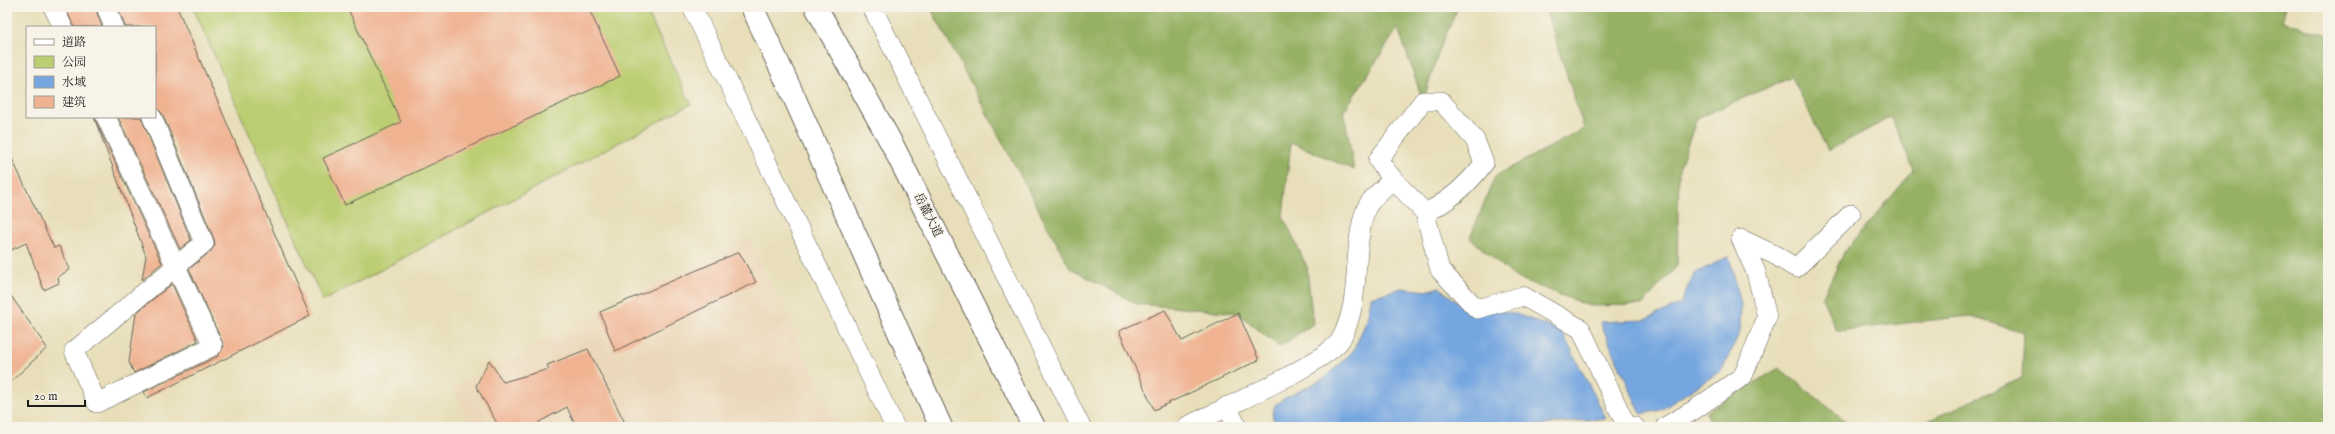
<svg xmlns="http://www.w3.org/2000/svg" width="2335" height="434" viewBox="0 0 2335 434" font-family="'IM FELL English','Noto Serif SC',serif">
  <style>
    .built { fill: #ebd8ba }
    .green { fill: #bcce72; stroke: #6c7547 }
    .forest { fill: #95b164; stroke: #586640 }
    .water { fill: #75a6e0; stroke: #48617e }
    .building { fill: #f0b392 }
    .lines { fill: none; stroke-linecap: round; stroke-linejoin: round }
    .minor-casing { stroke: #636053; stroke-width: 20 }
    .highway-casing { stroke: #636053; stroke-width: 24 }
    .minor { stroke: #fff; stroke-width: 19 }
    .highway { stroke: #fff; stroke-width: 22 }
    .labels { text-anchor: middle; dominant-baseline: central; stroke-width: 3; stroke-linejoin: round; paint-order: stroke }
    .street-label { font-size: 12px; fill: #1c1c1c; stroke: #f7f3e8 }
  </style>
  <rect width="100%" height="100%" fill="#f7f3e8"/>
  <filter id="ink" filterUnits="userSpaceOnUse"><feTurbulence type="fractalNoise" baseFrequency=".025" numOctaves="2"/><feDisplacementMap in="SourceGraphic" scale="8" xChannelSelector="R" yChannelSelector="G"/><feConvolveMatrix kernelMatrix="1 2 1 2 8 2 1 2 1" color-interpolation-filters="sRGB"/></filter>
  <filter id="wash" filterUnits="userSpaceOnUse"><feTurbulence type="fractalNoise" baseFrequency=".012" numOctaves="4" result="noise"/><feDisplacementMap in="SourceGraphic" scale="16" xChannelSelector="R" yChannelSelector="G"/><feGaussianBlur stdDeviation="0.9" result="paint"/><feColorMatrix in="noise" values="0 0 0 0 0 0 0 0 0 0 0 0 0 0 0 0 0 1.4 0 .05"/><feComposite in="paint" operator="in"/></filter>
  <g filter="url(#wash)">
    <rect width="100%" height="100%" fill="#e8dfba"/>
    <!-- built -->
    <path class="built" d="M 748,237 L 839,427 L 471,427 L 452,388 Z"/>
    <!-- green -->
    <path class="green" d="M 193,7 L 645,7 L 691,104 L 323,301 Z"/>
    <!-- forest -->
    <path class="forest" d="M 930,7 L 1458,7 L 1439,51 L 1423,101 L 1398,28 L 1344,111 L 1354,170 L 1291,142 L 1283,216 L 1307,267 L 1313,324 L 1279,347 L 1238,313 L 1137,304 L 1070,268 Z
      M 1545,7 L 2286,7 L 2282,21 L 2328,35 L 2328,427 L 1914,427 L 2022,378 L 2024,332 L 1968,316 L 1837,331 L 1822,298 L 1845,251 L 1914,170 L 1891,117 L 1828,151 L 1792,77 L 1697,118 L 1679,169 L 1677,266 L 1642,305 L 1589,306 L 1515,277 L 1470,238 L 1495,176 L 1584,129 Z
      M 1779,368 L 1853,427 L 1713,427 L 1706,412 Z"/>
    <!-- water -->
    <path class="water" d="M 1729,256 L 1741,304 L 1740,332 L 1722,370 L 1661,410 L 1641,414 L 1600,322 L 1645,320 L 1680,304 L 1694,274 Z
      M 1440,287 C 1463,313 1486,306 1516,314 C 1531,319 1547,326 1562,332 L 1606,418 L 1523,427 L 1276,427 L 1272,414 L 1275,405 L 1285,398 L 1325,378 L 1353,351 L 1367,320 L 1371,297 L 1402,288 L 1426,291 Z"/>
    <g id="blocks">
      <!-- building -->
      <path class="building" d="M 65,7 L 95,7 L 102,27 L 74,27 Z
        M 118,7 L 177,7 L 310,316 L 147,398 L 144,392 L 218,356 L 224,346 L 189,269 L 211,251 L 215,245 L 214,239 L 162,113 L 155,107 L 155,27 L 125,27 Z
        M 347,7 L 588,7 L 620,76 L 345,205 L 323,158 L 401,122 Z
        M 94,117 L 162,263 L 142,280 L 146,256 Z
        M 118,117 L 141,117 L 191,240 L 180,249 Z
        M 7,148 L 54,248 L 59,246 L 70,269 L 58,277 L 59,283 L 44,290 L 26,243 L 7,252 Z
        M 739,252 L 756,282 L 615,351 L 600,312 Z
        M 172,284 L 198,341 L 134,373 L 129,362 L 136,313 Z
        M 7,290 L 47,348 L 7,385 Z
        M 1165,310 L 1182,341 L 1238,313 L 1259,360 L 1154,410 L 1119,331 Z
        M 588,349 L 627,427 L 576,427 L 567,407 L 539,422 L 540,427 L 499,427 L 476,386 L 489,360 L 503,382 L 549,369 L 547,365 Z"/>
    </g>
  </g>
  <g filter="url(#ink)">
    <use href="#blocks" fill-opacity="0" stroke="#636053" stroke-width="1"/>
    <g class="lines">
      <defs>
        <path id="minor" d="M 53,7 L 63,27
          M 106,7 L 114,27
          M 692,7 L 895,427
          M 872,7 L 1081,427
          M 1423,101 L 1441,101 L 1475,140 L 1484,163 C 1468,185 1450,201 1425,213 L 1393,179 L 1378,160 Z
          M 106,117 L 213,346 L 97,403 L 74,351 L 204,243 L 152,117
          M 1425,213 L 1440,270 L 1477,309 L 1523,296 L 1581,329 L 1626,425 L 1635,427
          M 1227,406 L 1237,427
          M 1186,427 C 1215,412 1329,362 1341,339 C 1363,298 1351,251 1366,209 C 1370,199 1385,187 1393,179
          M 1665,427 L 1694,410 L 1743,376 L 1767,317 L 1756,272 L 1741,239 L 1775,255 L 1796,268 L 1851,214"/>
        <path id="highway" d="M 752,7 L 794,97 L 941,427
          M 816,7 L 892,144 L 1034,427"/>
      </defs>
      <!-- minor casing -->
      <use href="#minor" class="minor-casing"/>
      <!-- highway casing -->
      <use href="#highway" class="highway-casing"/>
      <!-- minor -->
      <use href="#minor" class="minor"/>
      <!-- highway -->
      <use href="#highway" class="highway"/>
    </g>
  </g>
  <g class="labels">
    <!-- street labels -->
    <g class="street-label">
      <text transform="translate(928 215) rotate(63)">岳麓大道</text>
    </g>
  </g>
  <!-- margin -->
  <rect width="2335" height="434" fill="none" stroke="#f7f3e8" stroke-width="24"/>
  <!-- legend -->
  <rect x="26" y="26" width="130" height="92" fill="#f7f3e8" stroke="#9f9d96"/>
  <rect x="34" y="39" width="20" height="6" fill="#ffffff" stroke="#9f9d96"/>
  <text x="62" y="46" font-size="12" fill="#1c1c1c">道路</text>
  <rect x="34" y="56" width="20" height="12" fill="#bcce72" stroke="#9f9d96"/>
  <text x="62" y="66" font-size="12" fill="#1c1c1c">公园</text>
  <rect x="34" y="76" width="20" height="12" fill="#75a6e0" stroke="#9f9d96"/>
  <text x="62" y="86" font-size="12" fill="#1c1c1c">水域</text>
  <rect x="34" y="96" width="20" height="12" fill="#f0b392" stroke="#9f9d96"/>
  <text x="62" y="106" font-size="12" fill="#1c1c1c">建筑</text>
  <!-- scale -->
  <path d="M28 400v6h57v-6" fill="none" stroke="#1c1c1c" stroke-width="2"/>
  <text x="34" y="400" font-size="12" fill="#1c1c1c" stroke="#f7f3e8" stroke-width="3" paint-order="stroke">20 m</text>
</svg>
